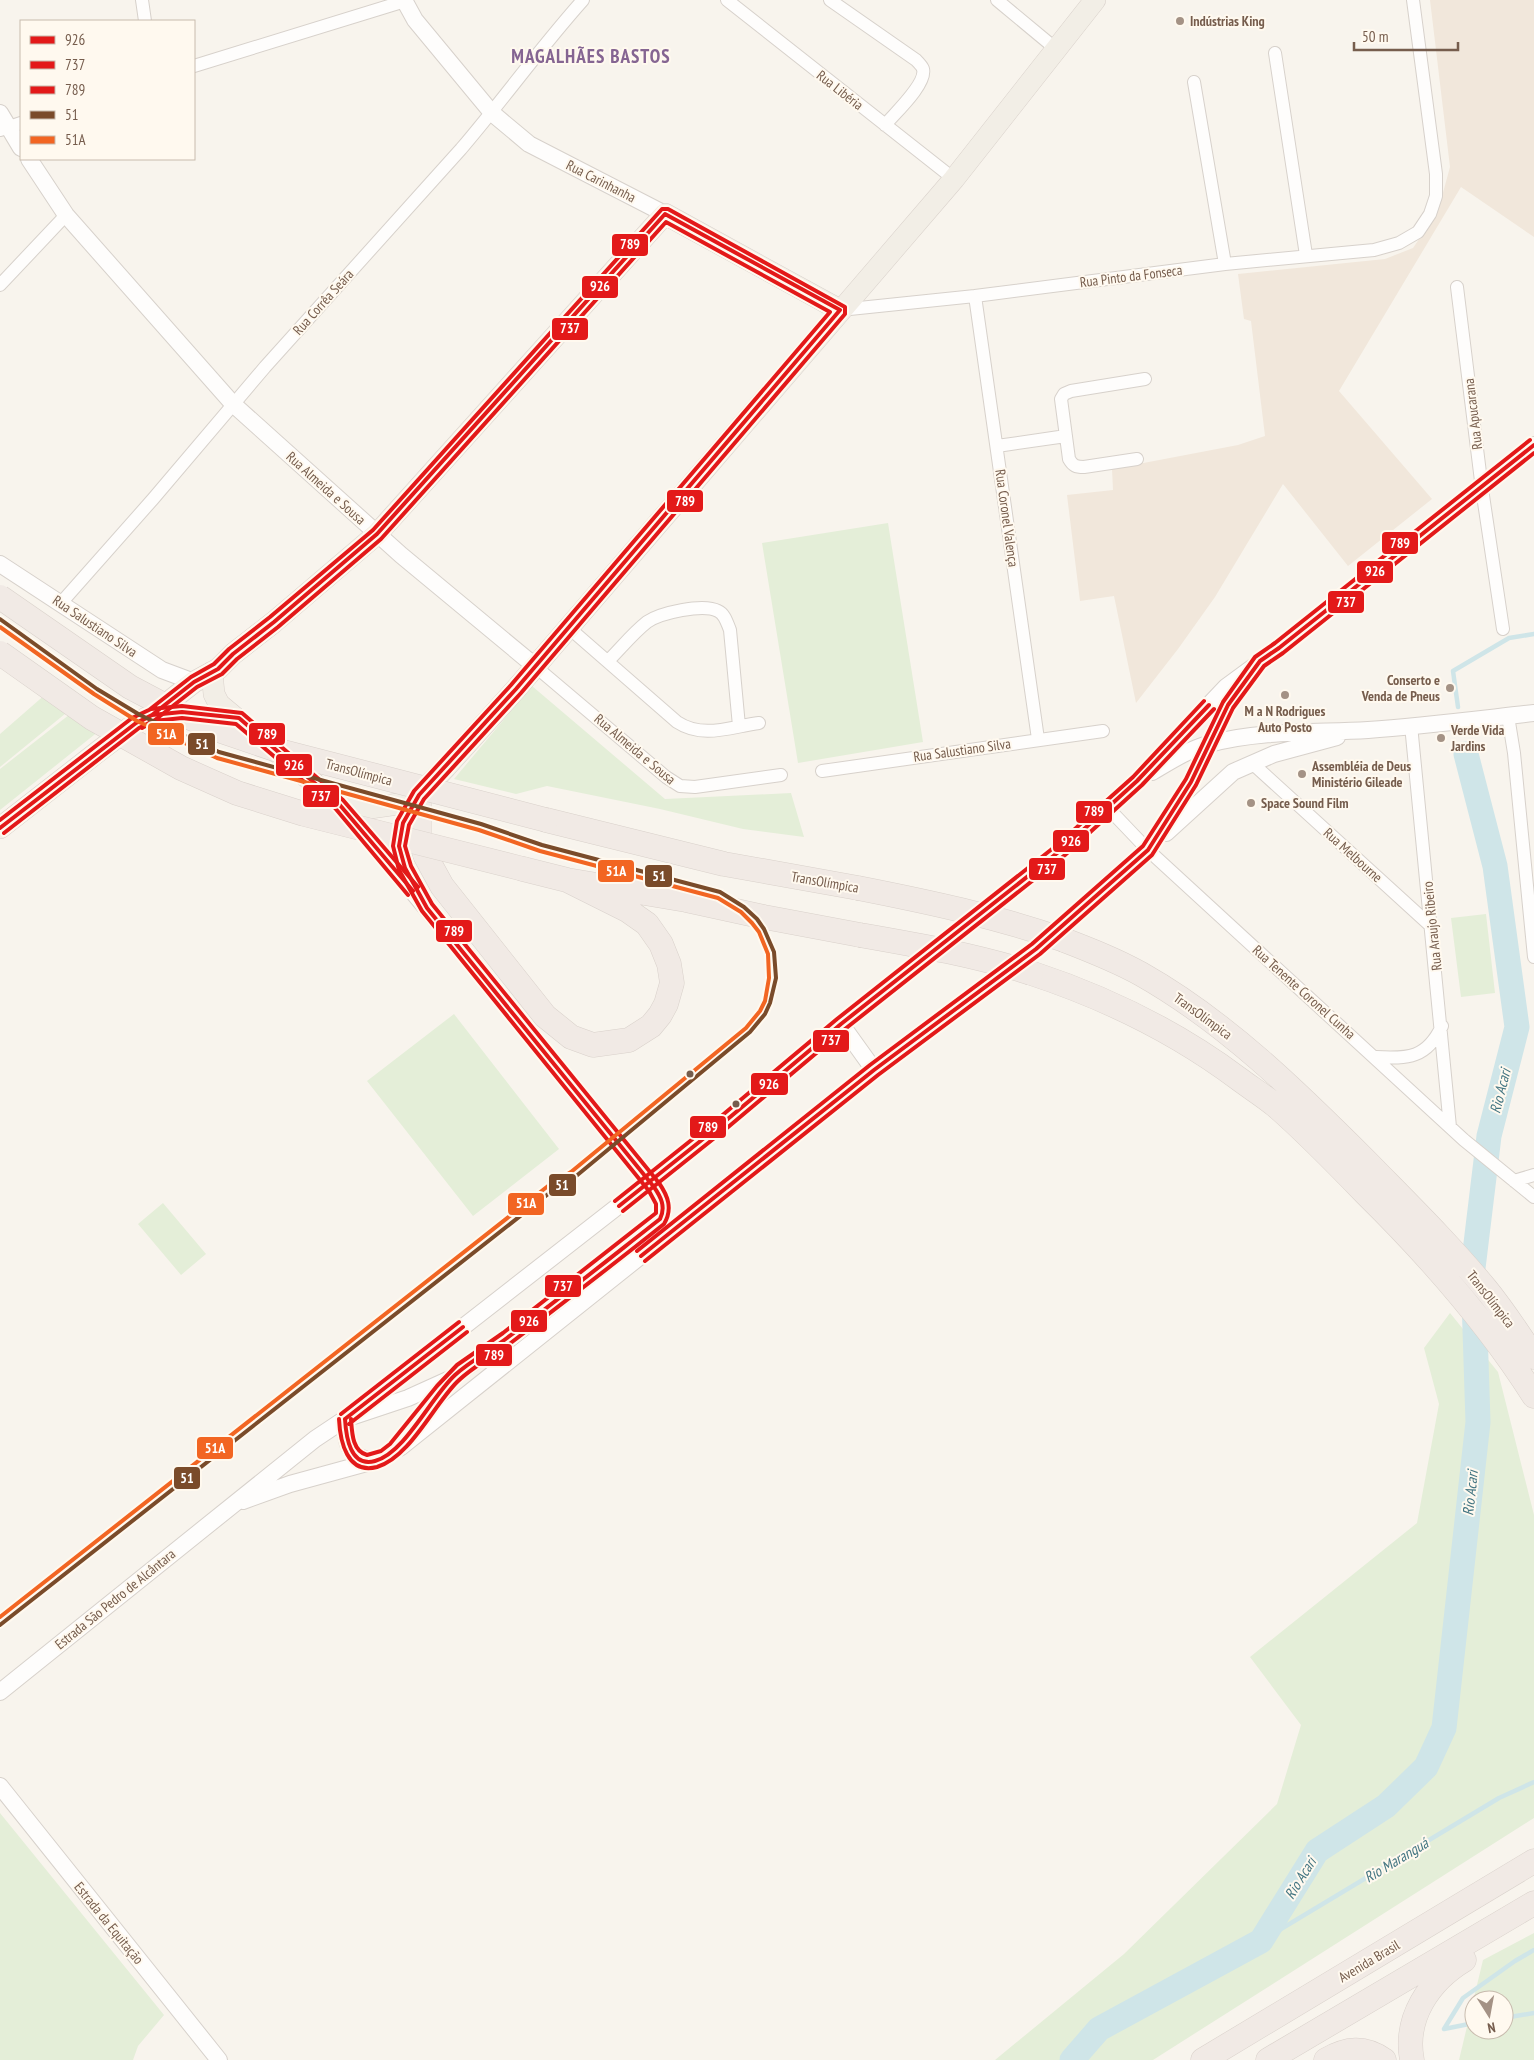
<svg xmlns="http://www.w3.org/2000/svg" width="1534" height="2060" viewBox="0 0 1534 2060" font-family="'PT Sans Narrow',sans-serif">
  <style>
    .residential { fill: #f1e7db }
    .green { fill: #e4eed8; fill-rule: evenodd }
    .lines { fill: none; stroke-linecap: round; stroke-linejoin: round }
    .stream { stroke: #cfe5e8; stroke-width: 4.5 }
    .river { stroke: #cfe5e8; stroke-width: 25 }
    .minor-casing { stroke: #d7d1cb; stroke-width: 14 }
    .tertiary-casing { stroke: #d7d1cb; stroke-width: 18 }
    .primary-casing { stroke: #d9d1cb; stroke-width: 22 }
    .motorway-casing { stroke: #d9d1cb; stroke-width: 25 }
    .minor { stroke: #fefdfc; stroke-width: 12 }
    .tertiary { stroke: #fefdfc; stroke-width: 16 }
    .primary { stroke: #f2eee6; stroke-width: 21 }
    .motorway { stroke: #f1eae5; stroke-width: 24 }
    .tertiary-bridge-casing { stroke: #d7d1cb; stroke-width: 18; stroke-linecap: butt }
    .motorway-bridge-casing { stroke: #d9d1cb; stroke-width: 25; stroke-linecap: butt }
    .tertiary-bridge { stroke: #fefdfc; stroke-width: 16 }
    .motorway-bridge { stroke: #f1eae5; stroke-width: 24 }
    .bus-1-casing { stroke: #fff9ef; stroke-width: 8 }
    .bus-2-casing { stroke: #fff9ef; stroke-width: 8 }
    .bus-3-casing { stroke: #fff9ef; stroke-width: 8 }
    .bus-4-casing { stroke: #fff9ef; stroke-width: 8 }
    .bus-5-casing { stroke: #fff9ef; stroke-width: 8 }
    .bus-1 { stroke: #e31919; stroke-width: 4 }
    .bus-2 { stroke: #e31919; stroke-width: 4 }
    .bus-3 { stroke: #e31919; stroke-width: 4 }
    .bus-4 { stroke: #7a4b2a; stroke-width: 4 }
    .bus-5 { stroke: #f26522; stroke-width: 4 }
    .poi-dot { fill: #a49285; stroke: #fff9ef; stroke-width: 2 }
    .bus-dot { fill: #765d4d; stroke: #fff9ef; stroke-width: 2 }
    .labels { text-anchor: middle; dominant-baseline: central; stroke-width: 4; stroke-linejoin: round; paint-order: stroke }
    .poi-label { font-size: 14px; font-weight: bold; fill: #765d4d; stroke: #fff9ef; text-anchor: start }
    .street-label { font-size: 14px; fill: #765d4d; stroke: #fff9ef }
    .water-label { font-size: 15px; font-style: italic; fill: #437582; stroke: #fff9ef }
    .district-label { font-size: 19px; font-weight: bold; letter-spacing: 1px; fill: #856592; stroke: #fff9ef }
    .line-badge { stroke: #fff9ef; stroke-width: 2 }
    .badge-label { font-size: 14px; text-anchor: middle; font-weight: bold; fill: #fff }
  </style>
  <rect width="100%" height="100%" fill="#f8f4ed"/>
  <!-- residential -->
  <path class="residential" d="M 1430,0 L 1534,0 L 1534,237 L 1461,187 L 1339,391 L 1432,499 L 1348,566 L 1283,484 L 1215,597 L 1178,649 L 1136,703 L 1114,596 L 1080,601 L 1067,495 L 1113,490 L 1112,469 L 1238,445 L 1265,436 L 1251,321 L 1244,319 L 1238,274 L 1385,259 L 1413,248 L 1438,211 L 1450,167 Z"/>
  <!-- green -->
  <path class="green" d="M 888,523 L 923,742 L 798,763 L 762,543 Z
    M 532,686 L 665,799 L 791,793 L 804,837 L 743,829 L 660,809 L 547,786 L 516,794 L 454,779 Z
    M 47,693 L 71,709 L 0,767 L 0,734 Z
    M 74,711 L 99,731 L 0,810 L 0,769 Z
    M 1486,914 L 1495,993 L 1461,997 L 1451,918 Z
    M 454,1014 L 559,1149 L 473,1216 L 367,1081 Z
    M 163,1203 L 206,1254 L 181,1275 L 138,1224 Z
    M 1450,1313 L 1498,1372 L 1534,1515 L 1534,1818 L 1153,2060 L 995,2060 L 1124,1954 L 1277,1804 L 1301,1725 L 1250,1657 L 1417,1523 L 1439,1404 L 1424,1348 Z
    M 0,1813 L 164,2015 L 138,2046 L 133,2060 L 0,2060 Z
    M 1534,1933 L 1534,2060 L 1459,2060 L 1483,1960 ZM 1474,2000 L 1504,2000 L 1504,2030 L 1474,2030 Z"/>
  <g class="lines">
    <!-- stream -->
    <path class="stream" d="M 1458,707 L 1453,671 L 1509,638 L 1534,634
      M 1261,1941 L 1499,1798 L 1534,1782
      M 1504,2018 L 1534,2013
      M 1474,2023 L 1444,2029 L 1463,1998 L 1515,1961 L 1534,1950"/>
    <!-- river -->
    <path class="river" d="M 1072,2060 L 1099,2029 L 1261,1941 L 1317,1851 L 1386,1806 L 1426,1767 L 1444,1728 L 1478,1422 L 1473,1268 L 1489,1136 L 1517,1027 L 1495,866 L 1466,754"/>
    <defs>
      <path id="minor" d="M 142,0 L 145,21
        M 727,0 L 954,179
        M 830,0 L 916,60 C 919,63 922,66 923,69 C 927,84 894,114 885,125
        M 997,0 L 1056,49
        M 1275,53 L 1306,255
        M 194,66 L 405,1
        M 1194,82 L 1225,264
        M 0,130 L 21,123
        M 0,285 L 66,215
        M 1457,287 L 1482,489 L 1503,629
        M 975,296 L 1038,739
        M 840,310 L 975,296 L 1225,264 L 1374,250 L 1399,243 L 1418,232 L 1430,214 L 1436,196 L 1436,174 L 1413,0
        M 997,446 L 1066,436
        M 1137,459 L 1084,467 C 1076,467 1073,466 1069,459 L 1061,399 L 1064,394 L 1071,391 L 1145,379
        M 61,603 L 153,499 L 265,367 L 461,149 C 503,100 540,48 583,0
        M 568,627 L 677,722 C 703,739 730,727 759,723
        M 609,660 C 621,648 633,633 647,622 C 660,613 703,603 718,611 C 725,614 727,623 730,630 L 739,726
        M 536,667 L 666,777 L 680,786 L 695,787 L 781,775
        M 1508,716 L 1514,753 L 1534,957
        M 1411,725 L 1450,1127
        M 1252,763 L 1432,927
        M 822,771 L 1103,731
        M 1108,808 L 1148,850 L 1464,1140 L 1534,1197
        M 1376,1057 C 1408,1059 1427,1058 1442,1026
        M 1514,1181 L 1534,1175"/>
      <path id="tertiary" d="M 404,0 L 415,20 L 492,113 L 529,144 L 665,214
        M 0,113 L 21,148
        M 29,159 L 66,215 L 233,404 L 401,555 L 536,667
        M 0,564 L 162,670 L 194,682
        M 1152,772 C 1169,762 1189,749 1209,744 C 1261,730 1315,733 1368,730 C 1423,726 1479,719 1534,713
        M 359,827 L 514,1014
        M 1166,833 L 1233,772 L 1274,754 L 1337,737
        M 413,882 C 393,846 399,832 418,798
        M 841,1024 L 874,1070
        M 354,1416 L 408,1398 L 450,1379 L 492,1349
        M 345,1419 C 346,1443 347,1458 374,1461
        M 406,1435 L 448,1382
        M 243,1501 L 290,1484 L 374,1461 L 401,1447 L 874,1070 L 1036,949 L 1148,850 L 1191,782 L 1228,705 L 1249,676
        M 0,1692 L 315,1439 L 345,1419 L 681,1157 L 841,1024 L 1061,850 L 1137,781 L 1226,687 L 1279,648 L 1534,445
        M 0,1786 L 219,2060"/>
      <path id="primary" d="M 212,672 L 214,694 L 219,704 L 339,804 L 370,808 L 398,804 L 419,795 L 446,767 L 516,689 L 954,179 L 1095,0
        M 0,828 L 100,750 L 136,723 L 152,715 L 194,682 L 218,669 L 233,654 L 274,622 L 377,534 L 665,214 L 840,310"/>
      <path id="motorway" d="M 419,795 L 419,835 L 425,855 L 442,886 L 545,1016 L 571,1037 L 593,1045 L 629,1040 L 651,1026 L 660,1015 L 666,1004 L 672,983 L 669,964 L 661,944 L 647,924 L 627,910 L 567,880
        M 546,820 L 724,864 L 858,888
        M 523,869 L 567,880 L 686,900 L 764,917 L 860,935
        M 1064,940 C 1090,950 1116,960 1141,974 C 1226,1022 1298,1093 1367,1162 C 1408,1204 1449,1244 1486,1289 C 1504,1311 1519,1334 1534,1357
        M 1031,973 C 1107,998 1175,1031 1239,1079 C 1251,1088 1264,1096 1276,1106 C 1307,1133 1336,1163 1365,1193 C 1428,1255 1487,1322 1534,1396
        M 1203,2060 L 1534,1861
        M 1268,2060 L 1534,1903
        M 1326,2060 C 1347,2048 1364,2046 1384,2060
        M 1412,2060 C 1404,2018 1429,1981 1464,1960"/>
    </defs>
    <!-- minor casing -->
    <use href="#minor" class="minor-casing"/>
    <!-- tertiary casing -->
    <use href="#tertiary" class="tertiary-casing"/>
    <!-- primary casing -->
    <use href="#primary" class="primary-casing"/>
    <!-- motorway casing -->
    <use href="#motorway" class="motorway-casing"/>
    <!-- minor -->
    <use href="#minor" class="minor"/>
    <!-- tertiary -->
    <use href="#tertiary" class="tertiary"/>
    <!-- primary -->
    <use href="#primary" class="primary"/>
    <!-- motorway -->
    <use href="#motorway" class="motorway"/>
    <defs>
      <path id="tertiary-bridge" d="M 492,1349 L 660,1219 C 667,1208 661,1197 654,1187 L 514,1014"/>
      <path id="motorway-bridge" d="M 0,597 L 130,687 L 181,714 L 221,731 L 280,751 L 546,820
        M 0,653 L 92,718 L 181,768 L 237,793 L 304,814 L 523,869
        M 858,888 C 929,902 995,916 1064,940
        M 860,935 C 917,945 975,955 1031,973"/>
    </defs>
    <!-- tertiary-bridge casing -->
    <use href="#tertiary-bridge" class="tertiary-bridge-casing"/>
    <!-- motorway-bridge casing -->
    <use href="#motorway-bridge" class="motorway-bridge-casing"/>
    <!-- tertiary-bridge -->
    <use href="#tertiary-bridge" class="tertiary-bridge"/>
    <!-- motorway-bridge -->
    <use href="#motorway-bridge" class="motorway-bridge"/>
    <defs>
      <path id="bus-1" d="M 139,722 L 152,715 L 182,712 L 239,718 L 339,804 L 413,891
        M 0,828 L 136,723 L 152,715 L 194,682 L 218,669 L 233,654 L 274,622 L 377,534 L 665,214 L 840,310 L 516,689 L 419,795 L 403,823 L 399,846 L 405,868 L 427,908 L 654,1187 C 661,1197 666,1207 660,1219 C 609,1259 559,1299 507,1338 C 490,1351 470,1361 455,1375 C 431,1397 405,1453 375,1461 C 350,1468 346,1436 345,1419
        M 619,1206 L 723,1123 L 841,1024 L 1061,850 L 1137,781 L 1209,705
        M 641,1256 L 874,1070 L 1036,949 L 1148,850 L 1191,782 L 1228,705 L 1260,661 L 1279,648 L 1534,445
        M 345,1419 L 463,1327"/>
      <path id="bus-2" d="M 142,728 L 154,721 L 182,718 L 236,724 L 335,808 L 408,895
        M 4,833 L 139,728 L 155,720 L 197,687 L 222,674 L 237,659 L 278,627 L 381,539 L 666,222 L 830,312 L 511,685 L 414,791 L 397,821 L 393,846 L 399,870 L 422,911 L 649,1191 L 656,1204 L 656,1213 L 503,1333 L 457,1365 L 437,1386 L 390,1444 L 381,1451 L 367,1455 C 352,1451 352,1432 351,1419
        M 623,1211 L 727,1128 L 845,1029 L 1065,855 L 1142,785 L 1214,709
        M 645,1261 L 878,1075 L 1040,954 L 1152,855 L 1196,785 L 1233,708 L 1264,666 L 1283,653 L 1534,453
        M 349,1424 L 467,1332"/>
      <path id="bus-3" d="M 136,716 L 151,709 L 182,706 L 242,713 L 343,800 L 418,887
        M 0,820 L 132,718 L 149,710 L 191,677 L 214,664 L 229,649 L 270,617 L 373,530 L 662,209 L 668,209 L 845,307 L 845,314 L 521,693 L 424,799 L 409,825 L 405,846 L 411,866 L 432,904 L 659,1183 C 668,1196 673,1209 664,1224 C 614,1264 563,1303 512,1342 C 494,1356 473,1366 457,1382 C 433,1406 410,1457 377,1467 C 347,1475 340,1441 339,1419
        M 615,1201 L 719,1118 L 837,1019 L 1057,845 L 1133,777 L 1204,701
        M 637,1251 L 870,1065 L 1032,944 L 1143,846 L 1186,779 L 1223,702 L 1255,657 L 1275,643 L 1530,440
        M 341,1414 L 459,1322"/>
      <path id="bus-4" d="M 0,619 L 97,689 L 140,715 L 219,752 L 481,824 L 542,845 L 720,892 L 744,907 L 757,919 L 764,929 L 774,952 L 776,978 L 770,1003 L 765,1014 L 750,1032 L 575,1177 L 552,1191 L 0,1625"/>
      <path id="bus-5" d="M 0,627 L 94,694 L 137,721 L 217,758 L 479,830 L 540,851 L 718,898 L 741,912 L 752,923 L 759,932 L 768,954 L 769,978 L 765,1001 L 760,1011 L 746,1028 L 571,1172 L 548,1186 L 0,1617"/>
    </defs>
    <!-- bus-1 casing -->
    <use href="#bus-1" class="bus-1-casing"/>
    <!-- bus-2 casing -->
    <use href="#bus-2" class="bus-2-casing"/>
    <!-- bus-3 casing -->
    <use href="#bus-3" class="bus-3-casing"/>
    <!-- bus-4 casing -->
    <use href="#bus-4" class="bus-4-casing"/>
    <!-- bus-5 casing -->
    <use href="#bus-5" class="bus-5-casing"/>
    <!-- bus-1 -->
    <use href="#bus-1" class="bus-1"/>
    <!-- bus-2 -->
    <use href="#bus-2" class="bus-2"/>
    <!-- bus-3 -->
    <use href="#bus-3" class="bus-3"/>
    <!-- bus-4 -->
    <use href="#bus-4" class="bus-4"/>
    <!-- bus-5 -->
    <use href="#bus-5" class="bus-5"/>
  </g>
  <!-- markers -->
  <g class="poi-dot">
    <circle cx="1180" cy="21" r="5"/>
    <circle cx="1450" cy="688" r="5"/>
    <circle cx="1285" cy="695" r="5"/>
    <circle cx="1441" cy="738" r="5"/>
    <circle cx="1302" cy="774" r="5"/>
    <circle cx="1251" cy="803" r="5"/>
  </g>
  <g class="bus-dot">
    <circle cx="690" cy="1074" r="4.5"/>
    <circle cx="736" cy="1104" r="4.5"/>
  </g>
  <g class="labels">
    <!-- poi labels -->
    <g class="poi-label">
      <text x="1190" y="21">Indústrias King</text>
      <text x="1440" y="680" text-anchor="end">Conserto e<tspan x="1440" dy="16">Venda de Pneus</tspan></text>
      <text x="1285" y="711" text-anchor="middle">M a N Rodrigues<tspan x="1285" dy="16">Auto Posto</tspan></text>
      <text x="1451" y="730">Verde Vida<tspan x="1451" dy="16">Jardins</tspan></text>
      <text x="1312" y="766">Assembléia de Deus<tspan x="1312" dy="16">Ministério Gileade</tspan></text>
      <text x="1261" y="803">Space Sound Film</text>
    </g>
    <!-- street labels -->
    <g class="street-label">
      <text transform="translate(840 90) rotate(38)">Rua Libéria</text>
      <text transform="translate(601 181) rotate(27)">Rua Carinhanha</text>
      <text transform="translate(1131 276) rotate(-7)">Rua Pinto da Fonseca</text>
      <text transform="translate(323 302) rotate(-48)">Rua Corrêa Seára</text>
      <text transform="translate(1473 414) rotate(-97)">Rua Apucarana</text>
      <text transform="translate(326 488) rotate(42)">Rua Almeida e Sousa</text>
      <text transform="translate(1007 518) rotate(82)">Rua Coronel Valença</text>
      <text transform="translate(95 626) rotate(34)">Rua Salustiano Silva</text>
      <text transform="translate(635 749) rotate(40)">Rua Almeida e Sousa</text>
      <text transform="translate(962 750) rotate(-8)">Rua Salustiano Silva</text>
      <text transform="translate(359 772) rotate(15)">TransOlímpica</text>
      <text transform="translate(1353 855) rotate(42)">Rua Melbourne</text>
      <text transform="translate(825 882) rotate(10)">TransOlímpica</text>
      <text transform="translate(1432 926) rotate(-96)">Rua Araujo Ribeiro</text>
      <text transform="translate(1304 992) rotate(42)">Rua Tenente Coronel Cunha</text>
      <text transform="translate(1203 1016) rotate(36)">TransOlímpica</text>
      <text transform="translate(1491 1299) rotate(52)">TransOlímpica</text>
      <text transform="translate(115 1599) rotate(-39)">Estrada São Pedro de Alcântara</text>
      <text transform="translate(109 1923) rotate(51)">Estrada da Equitação</text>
      <text transform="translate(1369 1961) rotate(-31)">Avenida Brasil</text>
    </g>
    <!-- water labels -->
    <g class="water-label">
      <text transform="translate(1500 1091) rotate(-76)">Rio Acari</text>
      <text transform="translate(1470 1493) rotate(-84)">Rio Acari</text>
      <text transform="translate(1396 1860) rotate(-31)">Rio Maranguá</text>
      <text transform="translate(1300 1878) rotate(-58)">Rio Acari</text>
    </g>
    <!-- district labels -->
    <g class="district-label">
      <text x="591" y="56">MAGALHÃES BASTOS</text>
    </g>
  </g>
  <g class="line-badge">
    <rect x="611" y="233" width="38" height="24" rx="5" fill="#e31919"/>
    <rect x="581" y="275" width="38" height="24" rx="5" fill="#e31919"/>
    <rect x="551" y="317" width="38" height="24" rx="5" fill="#e31919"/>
    <rect x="666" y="489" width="38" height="24" rx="5" fill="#e31919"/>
    <rect x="1381" y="531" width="38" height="24" rx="5" fill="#e31919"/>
    <rect x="1356" y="560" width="38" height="24" rx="5" fill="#e31919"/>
    <rect x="1327" y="590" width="38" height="24" rx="5" fill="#e31919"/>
    <rect x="248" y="722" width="38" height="24" rx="5" fill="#e31919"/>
    <rect x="147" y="722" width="38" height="24" rx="5" fill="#f26522"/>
    <rect x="187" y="732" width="29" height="24" rx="5" fill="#7a4b2a"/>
    <rect x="275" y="753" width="38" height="24" rx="5" fill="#e31919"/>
    <rect x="302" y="784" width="38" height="24" rx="5" fill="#e31919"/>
    <rect x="1075" y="800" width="38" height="24" rx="5" fill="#e31919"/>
    <rect x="1052" y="829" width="38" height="24" rx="5" fill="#e31919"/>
    <rect x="1028" y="857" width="38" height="24" rx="5" fill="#e31919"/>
    <rect x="597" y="859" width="38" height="24" rx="5" fill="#f26522"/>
    <rect x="644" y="864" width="29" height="24" rx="5" fill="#7a4b2a"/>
    <rect x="435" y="919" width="38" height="24" rx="5" fill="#e31919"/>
    <rect x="812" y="1029" width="38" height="24" rx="5" fill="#e31919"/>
    <rect x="750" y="1072" width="39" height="24" rx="5" fill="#e31919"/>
    <rect x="689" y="1115" width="38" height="24" rx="5" fill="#e31919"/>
    <rect x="548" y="1173" width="29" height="24" rx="5" fill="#7a4b2a"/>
    <rect x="507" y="1192" width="38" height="24" rx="5" fill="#f26522"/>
    <rect x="544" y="1274" width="38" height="24" rx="5" fill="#e31919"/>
    <rect x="510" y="1309" width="38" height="24" rx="5" fill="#e31919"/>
    <rect x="475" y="1343" width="38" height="24" rx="5" fill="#e31919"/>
    <rect x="196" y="1436" width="38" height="24" rx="5" fill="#f26522"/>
    <rect x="173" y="1466" width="28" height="24" rx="5" fill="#7a4b2a"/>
  </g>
  <g class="badge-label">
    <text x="630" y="249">789</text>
    <text x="600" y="291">926</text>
    <text x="570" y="333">737</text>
    <text x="685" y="506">789</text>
    <text x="1400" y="548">789</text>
    <text x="1375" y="576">926</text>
    <text x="1346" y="607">737</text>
    <text x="267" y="739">789</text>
    <text x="166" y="739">51A</text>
    <text x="202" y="749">51</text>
    <text x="294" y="770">926</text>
    <text x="321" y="801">737</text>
    <text x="1094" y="816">789</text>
    <text x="1071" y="846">926</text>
    <text x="1047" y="874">737</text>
    <text x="616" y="876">51A</text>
    <text x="659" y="881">51</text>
    <text x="454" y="936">789</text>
    <text x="831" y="1045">737</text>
    <text x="769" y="1089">926</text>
    <text x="708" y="1132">789</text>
    <text x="562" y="1190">51</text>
    <text x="526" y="1208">51A</text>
    <text x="563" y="1291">737</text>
    <text x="529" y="1326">926</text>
    <text x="494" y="1360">789</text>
    <text x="215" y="1453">51A</text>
    <text x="187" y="1483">51</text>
  </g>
  <!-- legend -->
  <rect x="20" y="20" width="175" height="140" fill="#fff9ef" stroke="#c8bbae"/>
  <rect x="30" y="36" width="25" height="8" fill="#e31919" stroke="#c8bbae"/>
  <text x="65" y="45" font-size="15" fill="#765d4d">926</text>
  <rect x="30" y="61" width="25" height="8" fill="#e31919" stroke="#c8bbae"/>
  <text x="65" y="70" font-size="15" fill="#765d4d">737</text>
  <rect x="30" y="86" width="25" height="8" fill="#e31919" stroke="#c8bbae"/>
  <text x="65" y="95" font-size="15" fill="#765d4d">789</text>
  <rect x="30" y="111" width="25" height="8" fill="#7a4b2a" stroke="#c8bbae"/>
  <text x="65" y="120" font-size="15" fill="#765d4d">51</text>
  <rect x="30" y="136" width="25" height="8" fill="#f26522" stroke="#c8bbae"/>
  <text x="65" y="145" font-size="15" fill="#765d4d">51A</text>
  <!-- north arrow -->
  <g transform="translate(1489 2015) rotate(169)"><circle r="24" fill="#fff9ef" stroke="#c8bbae"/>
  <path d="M0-4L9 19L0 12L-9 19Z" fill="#a49285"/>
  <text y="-8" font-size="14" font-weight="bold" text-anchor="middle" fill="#765d4d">N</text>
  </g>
  <!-- scale -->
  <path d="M1354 42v8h104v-8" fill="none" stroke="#765d4d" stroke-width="2.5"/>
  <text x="1362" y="42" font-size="15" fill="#765d4d" stroke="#fff9ef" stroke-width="4" paint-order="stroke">50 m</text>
</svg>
